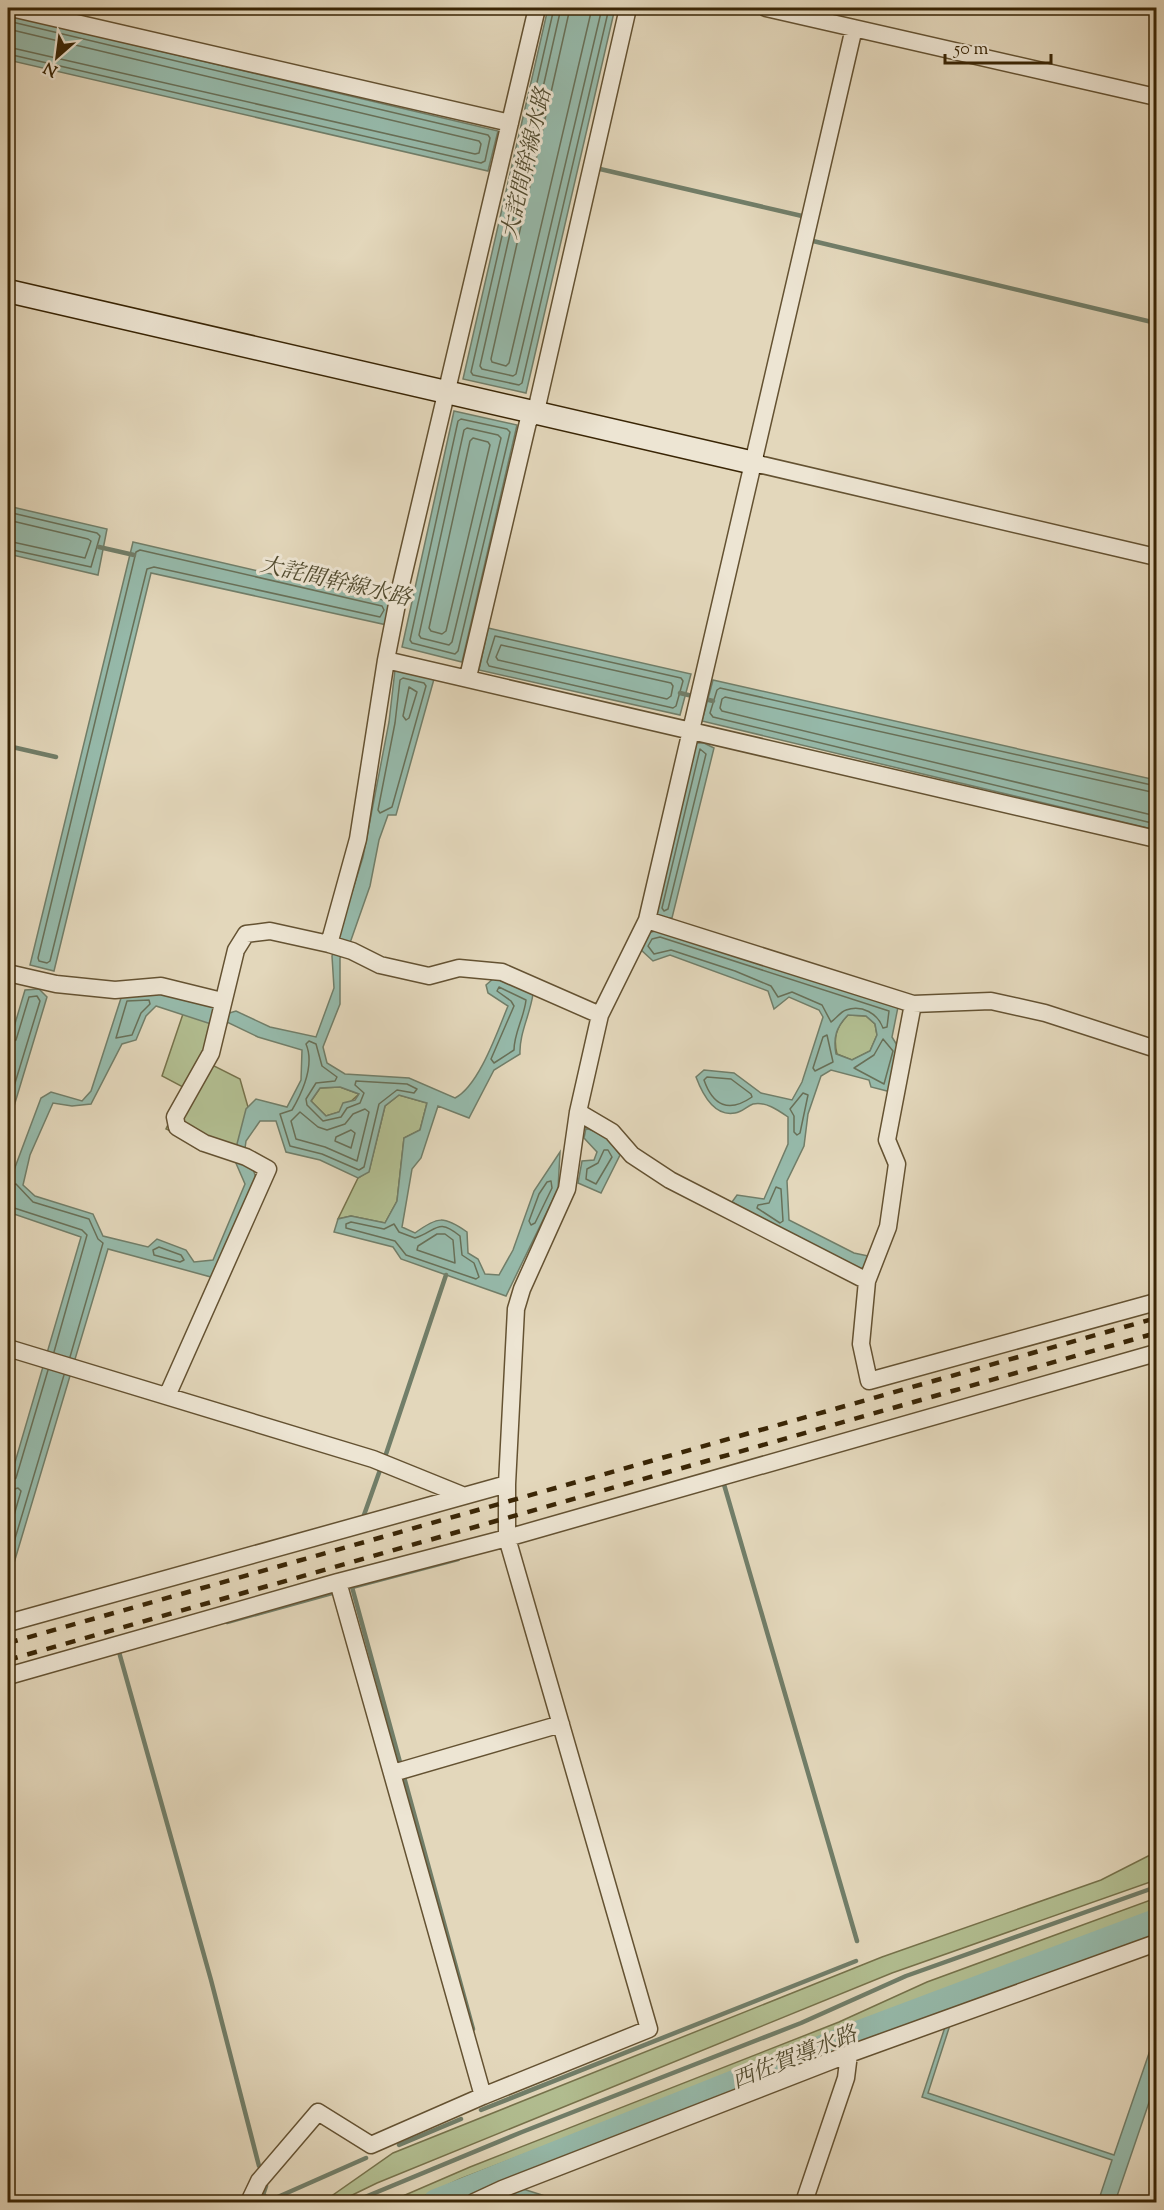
<svg xmlns="http://www.w3.org/2000/svg" width="1164" height="2210" viewBox="0 0 1164 2210" font-family="'Sorts Mill Goudy','Noto Serif JP',serif">
  <style>
    .green { fill: #b2be91; stroke: #76724b; stroke-width: 1.5 }
    .water { fill: #96baab; stroke: #717e69; stroke-width: 1.5; fill-rule: evenodd }
    .lines { fill: none; stroke-linecap: round; stroke-linejoin: round }
    .shore { stroke: #687058; stroke-width: 1.5 }
    .stream { stroke: #717e69; stroke-width: 4.5 }
    .river { stroke: #96baab; stroke-width: 26 }
    .street-casing { stroke: #645232; stroke-width: 19 }
    .secondary-casing { stroke: #392505; stroke-width: 25 }
    .street { stroke: #ede5d3; stroke-width: 16 }
    .secondary { stroke: #ede5d3; stroke-width: 22 }
    .rail { stroke: #392505; stroke-width: 4.5; stroke-dasharray: 10 10; stroke-linecap: butt }
    .labels { text-anchor: middle; dominant-baseline: central; stroke-width: 6; stroke-linejoin: round; paint-order: stroke }
    .water-label { font-size: 22px; font-style: italic; fill: #504a2e; stroke: #ede5d3 }
  </style>
  <rect width="100%" height="100%" fill="#e3d7bb"/>
  <filter id="stains"><feTurbulence type="fractalNoise" baseFrequency=".00333" numOctaves="4"/><feColorMatrix values="0 0 0 0 .2 0 0 0 0 .09 0 0 0 0 .02 0 0 0 .5 -.17"/></filter>
  <radialGradient id="worn" r=".72"><stop offset=".6" stop-color="#630" stop-opacity="0"/><stop offset="1" stop-color="#630" stop-opacity=".3"/></radialGradient>
  <!-- green -->
  <path class="green" d="M 186,1005 L 229,1018 L 210,1064 L 240,1079 L 250,1114 L 235,1161 L 166,1129 L 185,1088 L 162,1076 Z
    M 848,1015 L 866,1016 L 875,1024 L 877,1035 L 870,1051 L 852,1060 L 837,1054 C 833,1038 836,1027 848,1015 Z
    M 340,1087 L 359,1094 L 339,1112 L 326,1116 L 311,1101 L 320,1088 Z
    M 399,1095 L 427,1103 L 420,1130 L 404,1138 L 397,1201 L 385,1223 L 351,1216 L 338,1219 L 358,1178 L 369,1171 L 385,1106 Z
    M 1156,1852 L 1156,1880 L 892,1973 L 377,2183 L 338,2202 L 323,2202 L 393,2153 L 882,1957 L 1101,1880 Z
    M 1156,1898 L 1156,1912 L 460,2179 L 412,2202 L 389,2202 L 470,2167 L 839,2022 L 927,1982 Z"/>
  <!-- water -->
  <path class="water" d="M 548,8 L 615,8 L 526,393 L 463,379 Z
    M 8,15 L 498,131 L 488,171 L 8,60 Z
    M 454,411 L 517,425 L 462,662 L 402,647 Z
    M 8,506 L 107,529 L 98,575 L 8,554 Z
    M 133,542 L 392,602 L 387,625 L 151,573 L 54,971 L 30,965 Z
    M 488,628 L 691,674 L 680,715 L 479,670 Z
    M 395,670 L 434,679 L 396,815 L 388,815 L 379,840 L 370,886 L 350,943 L 340,958 L 340,1004 L 323,1047 L 327,1063 L 345,1074 L 409,1078 L 455,1098 C 479,1086 498,1030 508,1006 L 488,993 L 486,985 L 494,978 L 533,994 C 530,1015 519,1034 520,1054 L 494,1070 L 469,1118 L 438,1106 L 421,1158 L 412,1169 L 402,1227 L 415,1233 C 438,1216 444,1216 467,1232 L 468,1253 L 478,1259 L 485,1274 L 499,1275 L 513,1250 L 534,1191 L 560,1152 L 558,1189 L 506,1296 L 401,1259 L 393,1247 L 334,1232 L 338,1219 L 351,1216 L 385,1223 L 397,1201 L 404,1138 L 420,1130 L 427,1103 L 399,1095 L 385,1106 L 369,1172 L 358,1178 L 320,1160 L 286,1152 L 276,1121 L 260,1121 L 246,1141 L 243,1163 L 253,1169 L 256,1178 L 211,1277 L 108,1249 L 8,1583 L 8,1486 L 81,1237 L 8,1212 L 8,1186 L 41,1098 L 51,1092 L 82,1101 L 91,1091 L 122,995 L 164,992 L 209,1004 L 226,1014 L 236,1011 L 270,1027 L 316,1037 L 334,988 L 332,956 L 363,857 L 389,722 ZM 156,1006 L 211,1024 L 227,1022 L 258,1037 L 302,1050 L 301,1080 L 287,1107 L 256,1099 L 246,1109 L 237,1144 L 235,1161 L 245,1184 L 213,1260 L 194,1262 L 186,1250 L 157,1239 L 148,1247 L 103,1236 L 93,1214 L 35,1196 L 23,1185 L 30,1155 L 53,1103 L 72,1106 L 91,1104 L 122,1044 L 136,1040 L 146,1016 ZM 340,1087 L 359,1094 L 355,1100 L 343,1103 L 339,1112 L 326,1116 L 311,1101 L 320,1088 Z
    M 713,680 L 1156,780 L 1156,830 L 702,721 Z
    M 694,743 L 704,743 L 714,748 L 672,918 L 659,917 L 655,911 Z
    M 659,930 L 898,1007 L 892,1037 L 900,1050 L 891,1092 L 871,1087 L 869,1080 L 831,1070 L 821,1076 L 808,1114 L 804,1146 L 787,1181 L 789,1220 L 854,1253 L 873,1257 L 869,1266 L 857,1270 L 778,1230 L 732,1202 L 737,1195 L 764,1199 L 788,1144 L 788,1117 C 778,1110 765,1101 753,1104 C 747,1106 742,1112 735,1113 C 714,1117 702,1093 696,1077 L 704,1070 L 734,1073 L 761,1093 L 792,1100 L 802,1082 L 823,1017 L 819,1010 L 789,997 L 774,1009 L 768,991 L 670,955 L 653,961 L 639,948 L 648,933 ZM 848,1015 L 866,1016 L 875,1024 L 877,1035 L 870,1051 L 852,1060 L 836,1054 C 833,1038 836,1027 848,1015 Z
    M 39,989 L 47,997 L 8,1126 L 8,1047 L 25,990 Z
    M 586,1128 L 606,1136 L 620,1155 L 601,1193 L 578,1183 L 582,1161 L 594,1160 L 597,1152 L 584,1138 Z
    M 950,2025 L 928,2093 L 1114,2155 L 1156,2033 L 1156,2082 L 1115,2202 L 1098,2202 L 1112,2160 L 922,2097 L 945,2027 Z
    M 523,2189 L 564,2202 L 517,2202 L 500,2197 Z"/>
  <g class="lines">
    <!-- shore -->
    <path class="shore" d="M 554,8 L 471,372 L 473,375 L 519,385 L 522,383 L 609,8
      M 561,8 L 480,366 L 482,369 L 513,376 L 516,374 L 602,8
      M 570,8 L 491,359 L 492,362 L 506,366 L 509,363 L 592,8
      M 8,21 L 488,135 L 490,138 L 485,161 L 481,163 L 8,54
      M 8,29 L 479,141 L 481,144 L 479,153 L 475,154 L 8,47
      M 461,419 L 507,429 L 510,432 L 458,651 L 455,654 L 412,643 L 410,640 L 458,421 Z
      M 467,428 L 498,435 L 501,438 L 452,642 L 449,645 L 421,638 L 419,635 L 464,430 Z
      M 473,438 L 488,442 L 490,445 L 446,631 L 442,634 L 431,631 L 429,628 L 470,441 Z
      M 8,512 L 97,533 L 100,536 L 91,567 L 8,549
      M 8,520 L 88,539 L 91,541 L 85,558 L 8,541
      M 140,550 L 382,606 L 384,610 L 380,617 L 154,567 L 147,569 L 50,961 L 47,963 L 39,961 L 38,958 L 136,552 Z
      M 495,636 L 681,678 L 683,681 L 676,706 L 673,708 L 489,666 L 487,662 Z
      M 501,645 L 671,683 L 673,686 L 671,696 L 667,699 L 498,660 L 496,657 Z
      M 403,678 L 424,683 L 426,686 L 392,807 L 380,813 L 378,810 L 395,723 L 400,680 Z
      M 409,687 L 417,692 L 409,718 L 406,720 L 403,716 Z
      M 700,749 L 706,754 L 668,909 L 664,911 L 662,908 Z
      M 1156,786 L 720,688 L 717,690 L 710,713 L 713,717 L 1156,824
      M 1156,793 L 725,697 L 722,699 L 720,708 L 722,711 L 1156,816
      M 660,937 L 889,1011 L 887,1027 L 883,1028 C 878,1014 862,1004 846,1010 C 840,1012 836,1019 831,1022 L 822,1005 L 792,992 L 778,997 L 771,986 L 735,971 L 671,950 L 654,954 L 648,946 L 652,939 Z
      M 499,987 L 526,1000 C 524,1018 514,1033 514,1050 L 494,1063 L 491,1059 L 514,1006 L 511,1001 L 497,991 Z
      M 149,1000 L 150,1004 L 141,1013 L 132,1035 L 116,1038 L 127,1001 Z
      M 827,1035 L 833,1062 L 815,1071 L 813,1068 L 823,1037 Z
      M 883,1039 L 893,1051 L 884,1084 L 854,1068 L 874,1055 Z
      M 309,1041 L 316,1044 L 322,1066 L 337,1077 L 335,1081 L 316,1083 L 306,1099 L 307,1105 L 323,1121 L 341,1117 L 347,1108 L 360,1103 L 364,1093 L 355,1085 L 356,1081 L 407,1084 L 417,1089 L 414,1093 L 397,1090 L 379,1104 L 364,1167 L 359,1170 L 322,1154 L 290,1146 L 280,1114 L 292,1110 C 303,1091 315,1065 306,1044 Z
      M 8,1044 L 16,1040 L 29,997 L 37,996 L 40,1001 L 8,1106
      M 707,1077 L 731,1079 L 751,1094 L 752,1097 C 729,1113 713,1106 704,1080 Z
      M 803,1093 L 808,1095 L 800,1133 L 797,1135 L 794,1132 L 794,1116 L 790,1109 Z
      M 365,1109 L 369,1112 L 357,1161 L 325,1147 L 296,1139 L 291,1121 L 300,1112 L 318,1127 L 327,1130 L 345,1124 L 353,1114 Z
      M 351,1130 L 355,1133 L 351,1148 L 335,1141 L 336,1137 Z
      M 604,1150 L 608,1150 L 612,1157 L 596,1184 L 586,1179 L 587,1169 L 598,1163 Z
      M 551,1181 L 552,1188 L 535,1223 L 531,1225 L 529,1221 L 539,1194 L 547,1182 Z
      M 8,1185 L 16,1184 L 33,1202 L 89,1219 L 98,1239 L 103,1243 L 70,1357
      M 776,1187 L 781,1189 L 783,1221 L 780,1223 L 757,1208 L 758,1205 L 769,1203 Z
      M 8,1206 L 82,1230 L 87,1235 L 54,1352
      M 351,1222 L 384,1229 L 394,1224 L 399,1232 L 415,1238 C 437,1231 437,1217 460,1236 L 462,1255 L 474,1263 L 479,1277 L 476,1279 L 406,1255 L 395,1241 L 346,1228 L 346,1224 Z
      M 437,1234 L 445,1234 L 453,1240 L 455,1263 L 417,1250 L 418,1246 Z
      M 159,1247 L 181,1255 L 184,1260 L 180,1262 L 154,1255 L 153,1250 Z
      M 8,1483 L 16,1478 L 48,1370
      M 8,1491 L 18,1488 L 21,1491 L 8,1536
      M 8,1562 L 64,1375"/>
    <!-- stream -->
    <path class="stream" d="M 600,169 L 802,216
      M 813,241 L 1156,323
      M 99,547 L 134,555
      M 680,693 L 713,701
      M 8,746 L 56,757
      M 386,1454 L 446,1275
      M 723,1481 L 857,1941
      M 364,1515 L 380,1470
      M 458,1559 L 352,1587 L 473,2029
      M 227,1622 L 332,1593
      M 119,1652 L 211,1980 L 259,2166
      M 481,2110 L 856,1961
      M 399,2145 L 461,2119
      M 266,2186 L 263,2195 L 271,2200 L 366,2158
      M 353,2202 L 522,2132 L 801,2023 L 906,1976 L 1156,1887"/>
    <!-- river -->
    <path class="river" d="M 436,2202 L 860,2033 L 1156,1922"/>
    <defs>
      <path id="street" d="M 11,8 L 510,123
        M 766,8 L 1156,97
        M 754,463 L 1156,557
        M 386,660 L 1156,839
        M 468,677 L 528,422 L 536,411 L 628,8
        M 647,920 L 913,1004 L 991,1001 L 1045,1013 L 1156,1049
        M 329,944 L 358,839 L 386,660 L 400,589 L 537,8
        M 8,973 L 56,984 L 115,990 L 161,986 L 222,1001
        M 913,1004 L 887,1140 L 897,1164 L 888,1227 L 867,1281 L 861,1344 L 869,1381 L 1156,1302
        M 578,1112 L 612,1132 L 632,1155 L 670,1180 L 867,1281
        M 8,1348 L 373,1459 L 462,1495
        M 167,1396 L 268,1169 L 246,1157 L 204,1143 L 177,1127 L 175,1117 L 211,1053 L 236,950 L 246,934 L 270,931 L 329,944 L 352,951 L 380,965 L 429,976 L 459,968 L 502,972 L 600,1015
        M 338,1582 L 483,2096
        M 8,1623 L 507,1484
        M 8,1676 L 338,1582 L 507,1538 L 1156,1353
        M 393,1773 L 561,1724
        M 249,2202 L 259,2181 L 318,2112 L 371,2145 L 483,2096 L 649,2029 L 507,1538 L 507,1484 L 516,1309 L 522,1289 L 567,1189 L 578,1112 L 600,1015 L 647,920 L 854,28
        M 474,2202 L 502,2189 L 849,2054 L 1156,1943
        M 804,2202 L 846,2078 L 849,2054"/>
      <path id="secondary" d="M 8,291 L 754,463"/>
    </defs>
    <!-- street casing -->
    <use href="#street" class="street-casing"/>
    <!-- secondary casing -->
    <use href="#secondary" class="secondary-casing"/>
    <!-- street -->
    <use href="#street" class="street"/>
    <!-- secondary -->
    <use href="#secondary" class="secondary"/>
    <!-- rail -->
    <path class="rail" d="M 8,1643 L 1156,1318
      M 8,1660 L 1156,1333"/>
  </g>
  <g class="labels">
    <!-- water labels -->
    <g class="water-label">
      <text transform="translate(528 164) rotate(-77)">大詫間幹線水路</text>
      <text transform="translate(335 583) rotate(13)">大詫間幹線水路</text>
      <text transform="translate(795 2059) rotate(-22)">西佐賀導水路</text>
    </g>
  </g>
  <!-- margin -->
  <rect width="1164" height="2210" fill="none" stroke="#e3d7bb" stroke-width="30"/>
  <rect x="9" y="9" width="1146" height="2192" fill="none" stroke="#392505" stroke-width="3"/>
  <rect x="15" y="15" width="1134" height="2180" fill="none" stroke="#392505" stroke-width="1.5"/>
  <!-- north arrow -->
  <g transform="translate(57 57) rotate(208)" stroke="#ede5d3" stroke-width="4.5" paint-order="stroke">
  <path d="M0-4.5L10 22L0 15L-10 22Z" fill="#392505"/>
  <text y="-9" font-size="16" font-weight="bold" text-anchor="middle" fill="#392505">N</text>
  </g>
  <!-- scale -->
  <path d="M945 54v9h106v-9" fill="none" stroke="#392505" stroke-width="3"/>
  <text x="954" y="54" font-size="18" fill="#392505" stroke="#ede5d3" stroke-width="4.5" paint-order="stroke">50 m</text>
  <rect width="100%" height="100%" filter="url(#stains)"/>
  <rect width="100%" height="100%" fill="url(#worn)"/>
</svg>
